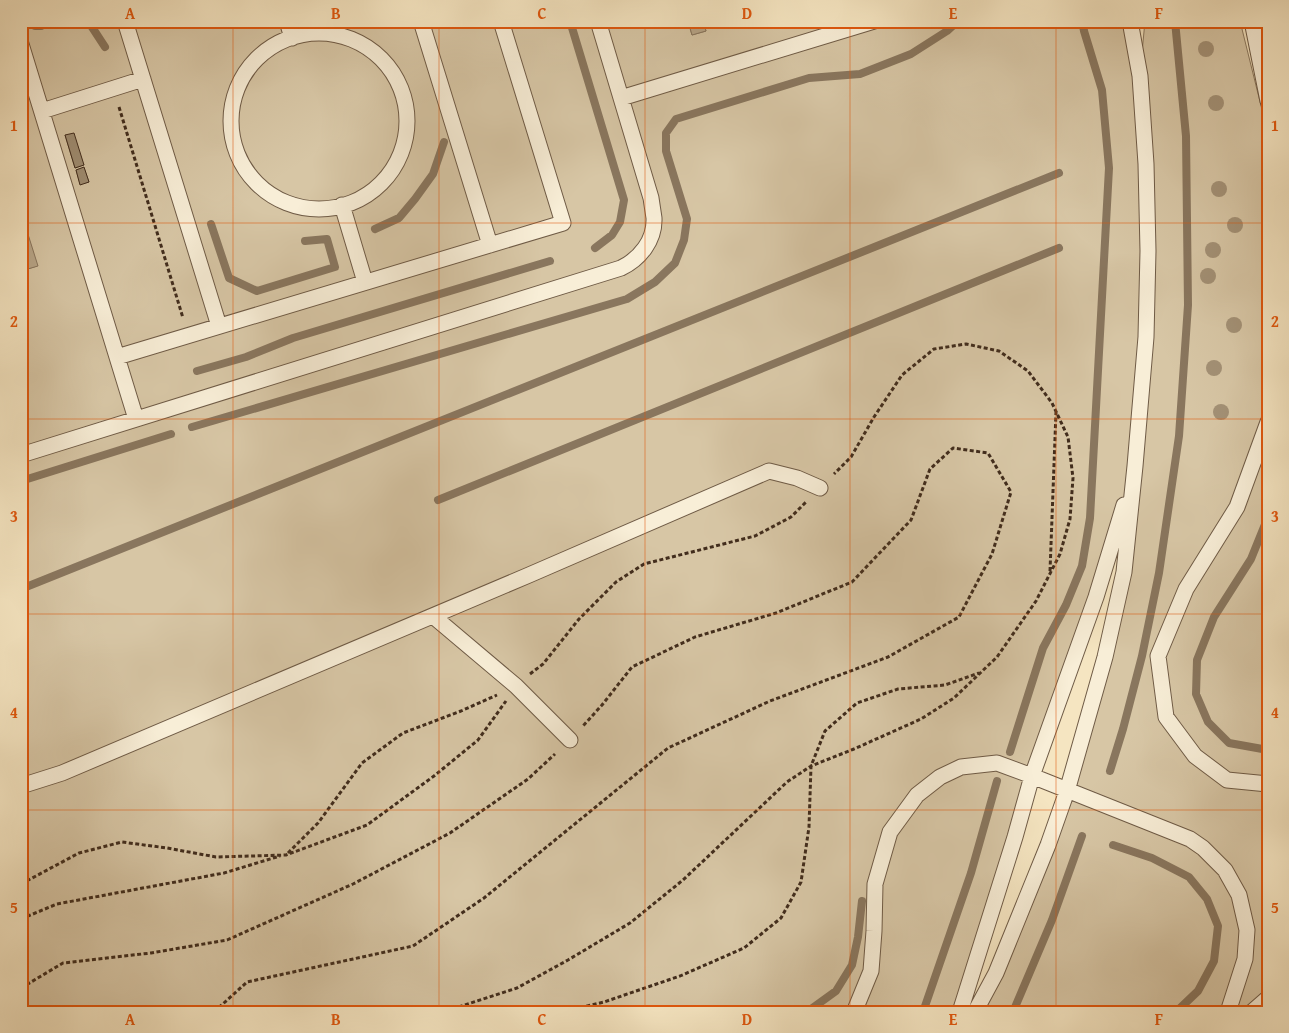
<svg xmlns="http://www.w3.org/2000/svg" width="1289" height="1033" viewBox="0 0 1289 1033" font-family="'Gentium Book Plus',serif">
  <style>
    .green { fill: #d7c6a5; stroke: #8c7a61; fill-rule: evenodd }
    .water { fill: #b8a689; stroke: #89765e }
    .lines { fill: none; stroke-linecap: round; stroke-linejoin: round }
    .stream { stroke: #89765e; stroke-width: 8 }
    .building { fill: #9f8d72; stroke: #422d1d }
    .lane-casing { stroke: #6f5b46; stroke-width: 17 }
    .path { stroke: #422d1d; stroke-width: 3; stroke-dasharray: 4 2.5; stroke-linecap: butt }
    .lane { stroke: #f8eed7; stroke-width: 15 }
    .tree { fill: #a39176 }
    .grid { fill: none; stroke: #e0570d; stroke-width: 1; stroke-opacity: 0.55 }
    .neatline { fill: none; stroke: #e0570d; stroke-width: 2 }
    .grid-label { font-size: 16px; text-anchor: middle; font-weight: bold; fill: #e0570d }
  </style>
  <rect width="100%" height="100%" fill="#f5e5c1"/>
  <filter id="stains"><feTurbulence type="fractalNoise" baseFrequency=".004" numOctaves="4"/><feColorMatrix values="0 0 0 0 .2 0 0 0 0 .09 0 0 0 0 .02 0 0 0 .5 -.17"/></filter>
  <radialGradient id="worn" r=".72"><stop offset=".6" stop-color="#630" stop-opacity="0"/><stop offset="1" stop-color="#630" stop-opacity=".3"/></radialGradient>
  <!-- green -->
  <path class="green" d="M 21,21 L 688,21 L 692,35 L 706,31 L 703,21 L 1130,21 L 1140,74 L 1145,21 L 1240,21 L 1268,134 L 1268,1012 L 975,1012 L 1048,845 L 1105,657 L 1135,470 L 960,1012 L 21,1012 L 21,271 L 37,266 L 21,212 ZM 65,135 L 84,165 L 83,165 L 75,168 ZM 84,168 L 89,182 L 80,184 L 76,170 Z"/>
  <!-- water -->
  <path class="water" d="M 688,21 L 703,21 L 706,31 L 692,35 Z
    M 21,212 L 38,266 L 21,271 Z"/>
  <g class="lines">
    <!-- stream -->
    <path class="stream" d="M 33,21 L 35,26 L 41,26
      M 88,21 L 105,47
      M 570,21 L 624,200 L 620,222 L 612,235 L 595,248
      M 54,22 L 55,21
      M 157,22 L 157,21
      M 211,224 L 229,278 L 257,291 L 335,267 L 327,239 L 305,241
      M 375,229 L 399,218 L 415,199 L 433,174 L 444,142
      M 197,371 L 246,357 L 293,338 L 550,261
      M 192,427 L 627,299 L 655,282 L 675,263 L 684,240 L 687,219 L 666,151 L 666,133 L 676,119 L 809,78 L 860,74 L 911,54 L 947,31 L 958,21
      M 21,481 L 171,434
      M 438,500 L 1059,248
      M 1268,517 L 1251,559 L 1214,617 L 1197,660 L 1196,694 L 1208,722 L 1229,743 L 1268,750
      M 21,589 L 1059,173
      M 1010,752 L 1043,648 L 1066,605 L 1082,566 L 1090,518 L 1109,168 L 1102,90 L 1084,31 L 1082,21
      M 1110,771 L 1123,729 L 1142,656 L 1159,573 L 1179,436 L 1188,305 L 1186,136 L 1175,21
      M 1113,845 L 1152,858 L 1189,877 L 1207,899 L 1218,926 L 1214,961 L 1198,991 L 1176,1012
      M 807,1012 L 836,991 L 852,965 L 858,937 L 862,901
      M 923,1012 L 971,873 L 997,781
      M 1013,1012 L 1052,920 L 1082,836"/>
  </g>
  <!-- building -->
  <path class="building" d="M 74,133 L 84,165 L 75,168 L 65,135 Z
    M 84,167 L 89,182 L 80,185 L 76,170 Z"/>
  <g class="lines">
    <defs>
      <path id="lane" d="M 125,21 L 219,326
        M 287,21 L 292,38
        M 421,21 L 490,245
        M 1252,21 L 1268,101
        M231 121a88 88 0 1 1 176 0a88 88 0 1 1-176 0Z
        M 21,44 L 136,419
        M 621,98 L 874,21
        M 42,111 L 143,79
        M 342,205 L 365,282
        M 117,357 L 563,223 L 501,21
        M 1268,422 L 1237,507 L 1186,589 L 1158,656 L 1166,717 L 1195,756 L 1227,780 L 1268,784
        M 21,455 L 621,268 C 640,259 655,240 654,218 C 653,211 652,205 651,198 L 598,21
        M 433,616 L 516,686 L 570,740
        M 21,786 L 62,773 L 529,575 L 769,471 L 797,478 L 820,488
        M 852,1012 L 855,1010 L 871,971 L 874,931 L 875,884 L 890,832 L 917,795 L 940,777 L 961,767 L 997,763 L 1032,776 L 1190,839 L 1203,848 L 1225,870 L 1239,895 L 1247,930 L 1245,959 L 1228,1012
        M 960,1012 L 1015,837 L 1032,776 L 1096,597 L 1124,505
        M 975,1012 L 996,973 L 1048,845 L 1067,791 L 1105,657 L 1124,572 L 1135,466 L 1146,337 L 1148,251 L 1146,164 L 1140,76 L 1130,21
        M 1252,1012 L 1268,998"/>
    </defs>
    <!-- lane casing -->
    <use href="#lane" class="lane-casing"/>
    <!-- path -->
    <path class="path" d="M 119,107 L 183,318
      M 1050,571 L 1056,412
      M 530,674 L 543,664 L 579,619 L 616,582 L 644,564 L 755,536 L 791,517 L 806,502
      M 288,853 L 318,823 L 362,763 L 403,733 L 461,711 L 497,695
      M 21,884 L 79,853 L 122,842 L 167,848 L 216,857 L 286,855 L 367,825 L 434,776 L 478,740 L 506,701
      M 21,919 L 57,904 L 224,873 L 280,856
      M 21,988 L 63,963 L 151,953 L 227,940 L 353,884 L 450,833 L 528,779 L 555,754
      M 453,1009 L 466,1012
      M 214,1012 L 247,982 L 413,946 L 484,898 L 668,748 L 770,701 L 888,657 L 959,617 L 992,554 L 1011,492 L 988,453 L 953,448 L 930,469 L 911,520 L 852,582 L 776,613 L 695,637 L 632,667 L 602,705 L 583,726
      M 440,1012 L 452,1009 L 517,988 L 568,960 L 630,923 L 683,880 L 787,782 L 811,766 L 854,749 L 921,719 L 954,698 L 997,657 L 1036,601 L 1060,554 L 1070,519 L 1073,478 L 1068,437 L 1052,403 L 1028,371 L 999,351 L 966,344 L 934,349 L 902,375 L 874,417 L 851,457 L 834,474
      M 561,1012 L 604,1002 L 680,976 L 744,948 L 781,918 L 801,882 L 809,827 L 811,766 L 825,731 L 857,703 L 898,689 L 945,685 L 979,673"/>
    <!-- lane -->
    <use href="#lane" class="lane"/>
  </g>
  <!-- trees -->
  <g class="tree">
    <circle cx="1206" cy="49" r="8"/>
    <circle cx="1216" cy="103" r="8"/>
    <circle cx="1219" cy="189" r="8"/>
    <circle cx="1235" cy="225" r="8"/>
    <circle cx="1213" cy="250" r="8"/>
    <circle cx="1208" cy="276" r="8"/>
    <circle cx="1234" cy="325" r="8"/>
    <circle cx="1214" cy="368" r="8"/>
    <circle cx="1221" cy="412" r="8"/>
  </g>
  <!-- grid -->
  <path class="grid" d="M 233,21 L 233,1012M 439,21 L 439,1012M 645,21 L 645,1012M 850,21 L 850,1012M 1056,21 L 1056,1012M 21,223 L 1268,223M 21,419 L 1268,419M 21,614 L 1268,614M 21,810 L 1268,810"/>
  <!-- margin -->
  <rect width="1289" height="1033" fill="none" stroke="#f5e5c1" stroke-width="55"/>
  <rect x="28" y="28" width="1234" height="978" class="neatline"/>
  <g class="grid-label">
    <text x="130" y="19">A</text>
    <text x="336" y="19">B</text>
    <text x="542" y="19">C</text>
    <text x="747" y="19">D</text>
    <text x="953" y="19">E</text>
    <text x="1159" y="19">F</text>
    <text x="14" y="131">1</text>
    <text x="1275" y="131">1</text>
    <text x="14" y="327">2</text>
    <text x="1275" y="327">2</text>
    <text x="14" y="522">3</text>
    <text x="1275" y="522">3</text>
    <text x="14" y="718">4</text>
    <text x="1275" y="718">4</text>
    <text x="14" y="913">5</text>
    <text x="1275" y="913">5</text>
    <text x="130" y="1025">A</text>
    <text x="336" y="1025">B</text>
    <text x="542" y="1025">C</text>
    <text x="747" y="1025">D</text>
    <text x="953" y="1025">E</text>
    <text x="1159" y="1025">F</text>
  </g>
  <rect width="100%" height="100%" filter="url(#stains)"/>
  <rect width="100%" height="100%" fill="url(#worn)"/>
</svg>
